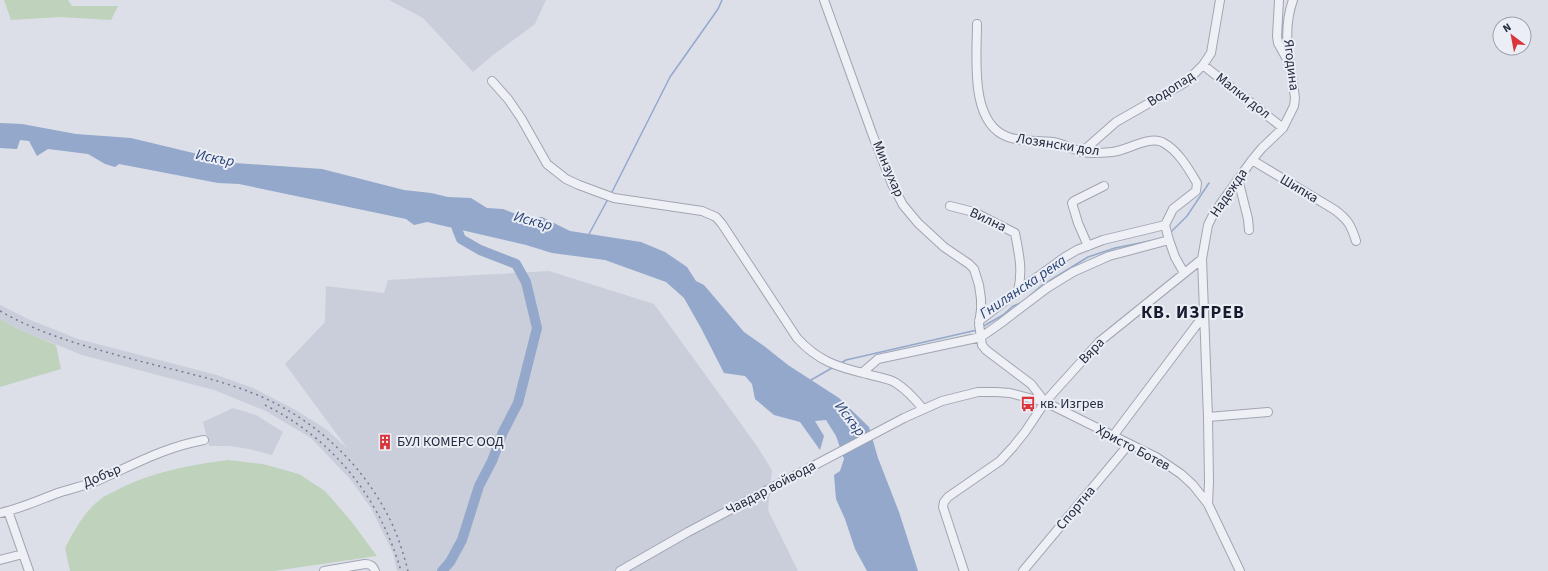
<svg xmlns="http://www.w3.org/2000/svg" width="1548" height="571" viewBox="0 0 1548 571" font-family="'Source Sans 3',sans-serif">
  <style>
    .built { fill: #caceda }
    .green { fill: #bfd2bc }
    .water { fill: #93a8cb }
    .lines { fill: none; stroke-linecap: round; stroke-linejoin: round }
    .stream { stroke: #93a8cb; stroke-width: 1.5 }
    .river { stroke: #93a8cb; stroke-width: 10 }
    .minor-casing { stroke: #a1a5b2; stroke-width: 10 }
    .minor { stroke: #eff0f6; stroke-width: 8 }
    .rail { stroke: #747c92; stroke-width: 1.5; stroke-dasharray: 2 4; stroke-linecap: butt }
    .labels { text-anchor: middle; dominant-baseline: central; stroke-width: 4; stroke-linejoin: round; paint-order: stroke }
    .street-label { font-size: 14px; fill: #242b3f; stroke: #ebeef5 }
    .poi-label { font-size: 14px; fill: #242b3f; stroke: #ebeef5; text-anchor: start }
    .water-label { font-size: 15px; font-style: italic; fill: #2c4476; stroke: #ebeef5 }
    .district-label { font-size: 18px; font-weight: bold; letter-spacing: 1px; fill: #171c2f; stroke: #ebeef5 }
  </style>
  <rect width="100%" height="100%" fill="#dcdfe8"/>
  <!-- built -->
  <path class="built" d="M 389,0 L 546,0 L 535,24 L 493,55 L 473,72 L 423,18 Z
    M 549,271 L 654,304 L 757,446 L 772,470 L 768,510 L 798,571 L 397,571 L 393,553 L 371,508 L 350,479 L 311,438 L 266,411 L 214,390 L 82,355 L 18,329 L 0,319 L 0,305 L 28,319 L 78,339 L 217,375 L 253,388 L 294,409 L 326,429 L 347,448 L 285,364 L 325,322 L 326,286 L 384,293 L 388,280 Z
    M 233,408 L 256,415 L 283,432 L 272,455 L 249,449 L 229,446 L 209,446 L 203,422 Z"/>
  <!-- green -->
  <path class="green" d="M 4,0 L 68,0 L 72,6 L 118,6 L 111,20 L 60,17 L 11,20 Z
    M 0,319 L 18,329 L 56,345 L 61,369 L 0,387 Z
    M 228,460 L 263,464 L 299,474 L 325,491 L 351,521 L 377,556 L 274,571 L 70,571 L 65,548 C 74,531 85,510 101,499 C 105,495 112,493 117,490 C 151,472 190,465 228,460 Z"/>
  <!-- water -->
  <path class="water" d="M 0,123 L 22,124 L 76,134 L 131,138 L 235,163 L 322,169 L 404,190 L 431,193 L 448,197 L 471,198 L 487,208 L 503,209 L 527,218 L 542,217 L 570,231 L 641,242 L 665,252 L 687,267 L 696,281 L 704,285 L 744,332 L 764,346 L 788,365 L 839,398 L 869,427 L 878,458 L 899,512 L 918,571 L 867,571 L 855,549 L 845,519 L 836,499 L 834,475 L 840,471 L 844,459 L 836,436 L 826,420 L 815,421 L 824,436 L 820,450 L 800,422 L 774,415 L 755,399 L 752,384 L 745,376 L 724,373 L 701,328 L 684,298 L 666,282 L 605,260 L 552,253 L 526,245 L 427,222 L 414,225 L 406,219 L 239,184 L 218,183 L 119,164 L 115,167 L 105,164 L 88,154 L 48,149 L 37,156 L 29,141 L 20,140 L 17,149 L 0,148 Z"/>
  <g class="lines">
    <!-- stream -->
    <path class="stream" d="M 611,194 L 670,77 L 718,9 L 722,0
      M 1170,233 L 1187,216 L 1209,183
      M 589,234 L 608,199
      M 1025,300 L 1041,286 L 1088,257 L 1115,248 L 1150,241
      M 982,327 L 1003,315 L 1013,306 L 1021,303
      M 841,363 L 846,360 L 977,330
      M 811,380 L 832,368"/>
    <!-- river -->
    <path class="river" d="M 442,571 L 450,562 L 462,540 L 479,486 L 492,461 L 503,432 L 518,403 L 537,328 L 526,282 L 516,264 L 480,250 L 461,239 L 457,229 L 455,217"/>
    <defs>
      <path id="minor" d="M 824,0 L 873,136 L 892,184 L 903,205 L 918,223 L 944,247 L 969,264 L 974,269 L 979,285 L 981,299 L 981,310 L 979,324 L 982,345 L 986,350 L 1031,384 L 1045,402 L 1156,457 L 1181,474 L 1193,485 L 1208,504 L 1240,571
        M 1279,0 L 1277,36 L 1278,43 L 1288,61
        M 977,24 C 977,57 969,123 1008,137 C 1022,142 1038,140 1053,142 C 1063,144 1072,149 1082,152 C 1091,154 1102,153 1112,152 C 1126,151 1148,136 1162,142 C 1178,150 1188,168 1197,183 L 1196,191 L 1173,209 L 1165,225
        M 1203,65 L 1283,128
        M 492,81 L 508,99 L 521,118 L 547,164 L 566,179 L 579,185 L 614,198 L 702,211 L 716,217 L 722,224 L 797,338 C 818,361 837,367 867,374 C 876,377 888,378 896,383 C 907,390 915,399 923,409
        M 1082,152 L 1116,122 L 1186,82 L 1203,65 L 1211,53 L 1220,0
        M 1252,160 L 1335,210 C 1348,220 1351,225 1356,241
        M 1238,179 L 1248,219 L 1249,230
        M 950,206 L 974,212 L 1015,233 C 1019,254 1023,270 1018,291
        M 1169,240 L 1175,257 L 1184,273
        M 1088,246 L 1078,223 L 1072,203 L 1074,201 L 1104,186
        M 979,321 L 1018,291 L 1065,257 L 1077,250 L 1103,240 L 1165,225
        M 862,373 L 878,359 L 981,337 L 1001,323 L 1047,288 L 1073,272 L 1109,256 L 1169,240 L 1165,225
        M 1208,417 L 1268,412
        M 1113,436 L 1204,315
        M 1208,504 L 1209,482 L 1208,417 L 1202,259 L 1208,225 L 1214,213 L 1252,160 L 1262,148 L 1283,128 L 1294,106 L 1295,98 C 1291,64 1281,33 1293,0
        M 8,511 L 29,571
        M 0,513 C 19,509 37,501 55,494 C 69,489 85,486 99,480 C 135,464 165,447 204,440
        M 0,560 L 23,554
        M 324,571 L 365,564 C 370,564 373,565 375,571
        M 620,571 L 688,532 L 904,418 L 942,401 L 978,392 L 996,392 L 1010,393 L 1045,402
        M 964,571 L 943,507 L 944,502 L 948,497 L 1000,461 L 1013,447 L 1025,432 L 1045,402 L 1099,342 L 1202,259
        M 1023,571 L 1129,444"/>
    </defs>
    <!-- minor casing -->
    <use href="#minor" class="minor-casing"/>
    <!-- minor -->
    <use href="#minor" class="minor"/>
    <!-- rail -->
    <path class="rail" d="M 0,311 C 40,334 84,346 128,358 C 168,369 211,377 250,392 C 307,414 357,457 386,512 C 396,530 403,551 408,571
      M 265,405 C 333,439 380,498 401,571"/>
  </g>
  <!-- icons -->
  <defs>
    <symbol id="bus-bare" viewBox="-9 -9 18 18"><path d="M-5-6H5V4H4V6H2V4H-2V6H-4V4H-5ZM-3.5-4V0h7V-4ZM-3.5 1.2v1.5H-2V1.2ZM2 1.2v1.5H3.5V1.2Z" fill="#d9343a" stroke="#ebeef5" stroke-width="2.5" paint-order="stroke"/></symbol>
    <symbol id="building-bare" viewBox="-9 -9 18 18"><path d="M-4-6H4V6H1V3H-1V6H-4ZM-2.5-4.3h1.7v1.8h-1.7ZM.8-4.3h1.7v1.8H.8ZM-2.5-1h1.7V.8h-1.7ZM.8-1h1.7V.8H.8Z" fill="#d9343a" stroke="#ebeef5" stroke-width="2.5" paint-order="stroke"/></symbol>
  </defs>
  <g fill-rule="evenodd">
    <use href="#bus-bare" x="1017" y="393" width="22" height="22"/>
    <use href="#building-bare" x="374" y="431" width="22" height="22"/>
  </g>
  <g class="labels">
    <!-- street labels -->
    <g class="street-label">
      <text transform="translate(1291 65) rotate(83)">Ягодина</text>
      <text transform="translate(1171 89) rotate(-33)">Водопад</text>
      <text transform="translate(1243 96) rotate(38)">Малки дол</text>
      <text transform="translate(1058 145) rotate(9)">Лозянски дол</text>
      <text transform="translate(888 169) rotate(67)">Минзухар</text>
      <text transform="translate(1299 189) rotate(31)">Шипка</text>
      <text transform="translate(1229 193) rotate(-56)">Надежда</text>
      <text transform="translate(988 220) rotate(25)">Вилна</text>
      <text transform="translate(1092 351) rotate(-46)">Вяра</text>
      <text transform="translate(1133 448) rotate(28)">Христо Ботев</text>
      <text transform="translate(102 476) rotate(-23)">Добър</text>
      <text transform="translate(771 488) rotate(-28)">Чавдар войвода</text>
      <text transform="translate(1076 508) rotate(-50)">Спортна</text>
    </g>
    <!-- poi labels -->
    <g class="poi-label">
      <text x="1040" y="404">кв. Изгрев</text>
      <text x="397" y="442">БУЛ КОМЕРС ООД</text>
    </g>
    <!-- water labels -->
    <g class="water-label">
      <text transform="translate(215 158) rotate(11)">Искър</text>
      <text transform="translate(533 221) rotate(15)">Искър</text>
      <text transform="translate(1023 287) rotate(-34)">Гнилянска река</text>
      <text transform="translate(850 419) rotate(53)">Искър</text>
    </g>
    <!-- district labels -->
    <g class="district-label">
      <text x="1193" y="312">КВ. ИЗГРЕВ</text>
    </g>
  </g>
  <!-- north arrow -->
  <g transform="translate(1512 36) rotate(328)"><circle r="19" fill="#ebeef5" stroke="#9ba0ac"/>
  <path d="M0-3L7 15L0 10L-7 15Z" fill="#d9343a"/>
  <text y="-6" font-size="11" font-weight="bold" text-anchor="middle" fill="#242b3f">N</text>
  </g>
</svg>
